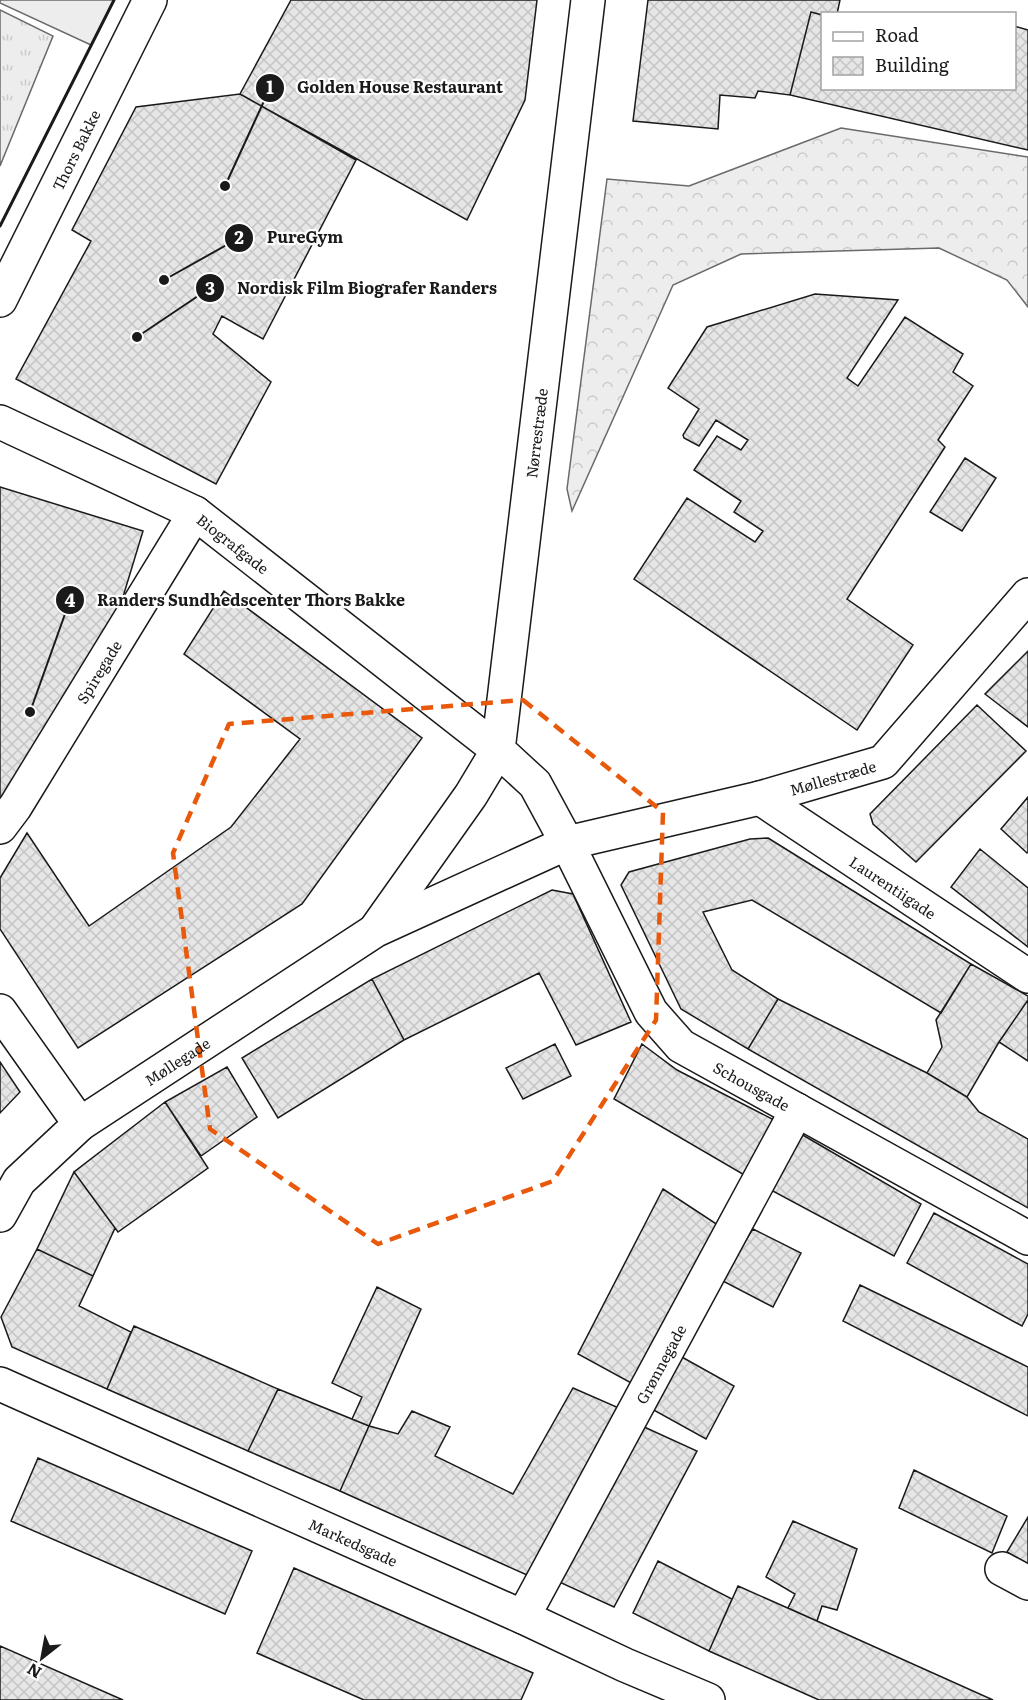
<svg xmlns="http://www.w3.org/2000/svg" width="1028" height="1700" viewBox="0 0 1028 1700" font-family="Literata,serif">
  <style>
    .grass { fill: url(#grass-tufts); stroke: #6a6a6a; stroke-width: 1.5 }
    .forest { fill: url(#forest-crowns); stroke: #6a6a6a; stroke-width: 1.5 }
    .built { fill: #ededed; stroke: #6a6a6a; stroke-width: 1.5 }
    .building { fill: url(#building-cross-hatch); stroke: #1a1a1a; stroke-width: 1.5 }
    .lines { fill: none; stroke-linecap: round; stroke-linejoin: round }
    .pedestrian-casing { stroke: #1a1a1a; stroke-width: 36 }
    .minor-casing { stroke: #1a1a1a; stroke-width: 36 }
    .secondary-casing { stroke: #1a1a1a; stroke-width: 36 }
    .pedestrian { stroke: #fff; stroke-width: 33 }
    .minor { stroke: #fff; stroke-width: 33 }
    .secondary { stroke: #fff; stroke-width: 33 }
    .wall { stroke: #1a1a1a; stroke-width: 3 }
    .marked { fill: none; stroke: #e8590c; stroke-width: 4.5; stroke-dasharray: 12 8; stroke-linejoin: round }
    .labels { text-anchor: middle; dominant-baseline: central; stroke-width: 4.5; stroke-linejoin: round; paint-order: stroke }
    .street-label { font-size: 15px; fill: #1a1a1a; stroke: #fff }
    .leader { fill: none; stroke: #1a1a1a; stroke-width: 2 }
    .callout-dot { fill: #1a1a1a; stroke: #fff; stroke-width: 2 }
    .mark-label { font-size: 18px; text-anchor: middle; font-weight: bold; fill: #fff }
    .callout-label { font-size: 16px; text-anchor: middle; font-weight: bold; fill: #1a1a1a; stroke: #fff; stroke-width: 4.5; stroke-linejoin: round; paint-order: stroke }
  </style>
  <defs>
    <pattern id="grass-tufts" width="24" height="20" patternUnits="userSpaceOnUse" patternTransform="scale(1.5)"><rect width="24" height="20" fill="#ededed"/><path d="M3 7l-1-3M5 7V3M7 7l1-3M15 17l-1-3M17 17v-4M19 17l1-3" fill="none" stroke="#cbcbcb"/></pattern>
    <pattern id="forest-crowns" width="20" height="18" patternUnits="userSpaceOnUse" patternTransform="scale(1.5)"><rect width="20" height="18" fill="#ededed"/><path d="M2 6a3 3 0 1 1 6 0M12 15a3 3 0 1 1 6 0" fill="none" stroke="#cbcbcb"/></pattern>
    <pattern id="building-cross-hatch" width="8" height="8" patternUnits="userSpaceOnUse" patternTransform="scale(1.5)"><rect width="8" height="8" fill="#e6e6e6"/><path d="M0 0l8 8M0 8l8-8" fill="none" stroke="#c5c5c5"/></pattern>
  </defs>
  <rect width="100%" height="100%" fill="#fff"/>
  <!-- grass -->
  <path class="grass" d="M 0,10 L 53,36 L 0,166 Z"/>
  <!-- forest -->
  <path class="forest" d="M 841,128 L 1028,157 L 1028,307 L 1007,280 L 939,248 L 741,254 L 673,285 L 572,511 L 567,489 L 607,179 L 689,186 Z"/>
  <!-- built -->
  <path class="built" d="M 0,0 L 114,0 L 91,45 L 0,3 Z"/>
  <!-- building -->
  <path class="building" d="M 291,0 L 537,0 L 525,100 L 467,220 L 240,94 Z
    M 648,0 L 840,0 L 837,14 L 822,15 L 811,12 L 790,95 L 758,91 L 755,98 L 720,95 L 718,129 L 633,121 Z
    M 811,12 L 822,15 L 822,88 L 1014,88 L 1014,26 L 1028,30 L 1028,150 L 790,95 Z
    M 240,94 L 356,160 L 263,339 L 222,316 L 213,334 L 271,382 L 216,484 L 16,379 L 91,241 L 72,230 L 136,107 Z
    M 815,294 L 898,300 L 847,378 L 858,386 L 905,317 L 963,354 L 953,372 L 973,386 L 938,440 L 945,447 L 847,599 L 913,645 L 857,730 L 634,579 L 687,498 L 755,542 L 763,531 L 734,512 L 741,501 L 694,470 L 717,436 L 741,450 L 748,440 L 716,420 L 699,446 L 684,438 L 683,435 L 699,409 L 668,388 L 707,327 Z
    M 965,458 L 996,478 L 962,531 L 930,512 Z
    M 0,487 L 143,531 L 119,610 L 0,814 Z
    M 224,591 L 422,738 L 302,904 L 78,1048 L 0,929 L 0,878 L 27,833 L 89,926 L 231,827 L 300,739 L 184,654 Z
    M 1028,651 L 1028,727 L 985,694 Z
    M 977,705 L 1026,751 L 916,862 L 873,824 L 870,814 Z
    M 1028,797 L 1028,852 L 1027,853 L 1001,829 Z
    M 768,838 L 971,964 L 941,1013 L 752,900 L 703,912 L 732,970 L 778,999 L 748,1049 L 681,1009 L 621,885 L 629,872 L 750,839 Z
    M 980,849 L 1028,888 L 1028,947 L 951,887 Z
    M 552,890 L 573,894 L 631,1022 L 576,1045 L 539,973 L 404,1040 L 372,979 Z
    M 971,964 L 1028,996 L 1028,1000 L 999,1042 L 967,1097 L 927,1073 L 942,1047 L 936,1020 Z
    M 372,979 L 404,1040 L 278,1118 L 242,1058 Z
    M 778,999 L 927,1073 L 967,1097 L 979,1112 L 1028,1139 L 1028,1208 L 748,1049 Z
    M 1028,1000 L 1028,1061 L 999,1042 Z
    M 555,1044 L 571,1076 L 523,1099 L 506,1068 Z
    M 642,1044 L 677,1070 L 778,1122 L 746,1176 L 614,1099 Z
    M 0,1062 L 20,1092 L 0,1113 Z
    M 227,1067 L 257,1117 L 201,1156 L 165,1102 Z
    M 165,1102 L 208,1168 L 118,1232 L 74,1172 Z
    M 801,1134 L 921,1204 L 894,1256 L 769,1189 Z
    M 74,1172 L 115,1228 L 93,1276 L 37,1249 Z
    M 663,1189 L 718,1225 L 633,1384 L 578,1354 Z
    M 934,1213 L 1028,1264 L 1028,1314 L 1022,1326 L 907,1263 Z
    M 753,1229 L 801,1253 L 773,1307 L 719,1279 Z
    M 37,1249 L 93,1276 L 79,1306 L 131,1332 L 107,1389 L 12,1347 L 1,1317 Z
    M 860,1285 L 1028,1367 L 1028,1416 L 843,1321 Z
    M 377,1287 L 421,1309 L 369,1426 L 352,1419 L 362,1397 L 332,1383 Z
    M 134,1326 L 278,1389 L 248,1451 L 107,1389 Z
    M 680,1356 L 734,1386 L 706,1439 L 650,1408 Z
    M 573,1388 L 619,1408 L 527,1575 L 340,1491 L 369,1426 L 398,1434 L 412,1411 L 450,1427 L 435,1456 L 513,1494 Z
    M 278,1389 L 369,1426 L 340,1491 L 248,1451 Z
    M 642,1426 L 697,1451 L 614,1607 L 557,1581 Z
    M 38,1458 L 252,1551 L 225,1614 L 11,1521 Z
    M 914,1470 L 1007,1516 L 992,1553 L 899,1508 Z
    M 1028,1517 L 1028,1564 L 1007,1552 Z
    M 793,1521 L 857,1549 L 837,1610 L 822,1606 L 817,1621 L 788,1608 L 795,1594 L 766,1577 Z
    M 658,1561 L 732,1599 L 709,1651 L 633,1613 Z
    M 294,1568 L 533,1673 L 521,1700 L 364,1700 L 257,1653 Z
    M 738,1586 L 817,1621 L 993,1700 L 819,1700 L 709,1651 Z
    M 0,1646 L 123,1700 L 0,1700 Z"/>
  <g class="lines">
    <defs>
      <g id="pedestrian">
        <path id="s1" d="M 0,300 L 150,0"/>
        <path id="s2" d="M 0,827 L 15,807 L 195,513"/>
        <path d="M 0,1011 L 80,1124"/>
      </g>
      <g id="minor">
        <path id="s3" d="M 588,0 L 498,750 L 535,784 L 567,843 L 651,1012 L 681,1046 L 1028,1238"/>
        <path id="s4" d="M 0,422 L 195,513 L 498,750 L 471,795 L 376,929"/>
        <path id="s5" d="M 760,798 L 1028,976"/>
        <path id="s6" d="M 0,1215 L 19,1181 L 80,1124 L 376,930 L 567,843 L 760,798 L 883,762 L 1028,595"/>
        <path d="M 1002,1569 L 1028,1583"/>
        <path id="s7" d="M 523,1617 L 797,1110"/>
      </g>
      <g id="secondary">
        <path id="s8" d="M 0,1384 L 523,1617 L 625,1665 L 708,1700"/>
      </g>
    </defs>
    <!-- pedestrian casing -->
    <use href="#pedestrian" class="pedestrian-casing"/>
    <!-- minor casing -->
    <use href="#minor" class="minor-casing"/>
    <!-- secondary casing -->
    <use href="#secondary" class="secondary-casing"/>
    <!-- pedestrian -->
    <use href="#pedestrian" class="pedestrian"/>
    <!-- minor -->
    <use href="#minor" class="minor"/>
    <!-- secondary -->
    <use href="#secondary" class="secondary"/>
    <!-- wall -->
    <path class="wall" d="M 0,226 L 114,0"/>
  </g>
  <!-- marked area -->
  <path class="marked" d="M 523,700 L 663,812 L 656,1020 L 553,1181 L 378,1244 L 210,1129 L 173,853 L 229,724 Z"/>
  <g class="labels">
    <!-- street labels -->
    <g class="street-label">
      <text stroke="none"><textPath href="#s1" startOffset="168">Thors Bakke</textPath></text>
      <text transform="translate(536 433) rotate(-83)">Nørrestræde</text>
      <text stroke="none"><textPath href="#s4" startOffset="264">Biografgade</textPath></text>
      <text stroke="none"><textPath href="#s2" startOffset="184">Spiregade</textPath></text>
      <text stroke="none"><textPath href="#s6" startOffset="960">Møllestræde</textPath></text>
      <text stroke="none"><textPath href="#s5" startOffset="160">Laurentiigade</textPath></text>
      <text stroke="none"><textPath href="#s6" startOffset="238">Møllegade</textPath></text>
      <text stroke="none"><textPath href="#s3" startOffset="1188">Schousgade</textPath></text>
      <text stroke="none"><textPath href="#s7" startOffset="288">Grønnegade</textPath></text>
      <text stroke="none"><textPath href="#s8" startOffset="387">Markedsgade</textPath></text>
    </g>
  </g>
  <!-- callouts -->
  <path class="leader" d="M225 186L270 88M164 280L239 238M137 337L210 288M30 712L70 600"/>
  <g class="callout-dot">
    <circle cx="225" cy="186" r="6"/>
    <circle cx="164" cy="280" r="6"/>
    <circle cx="137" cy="337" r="6"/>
    <circle cx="30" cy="712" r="6"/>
    <circle cx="270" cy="88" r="15"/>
    <circle cx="239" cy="238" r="15"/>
    <circle cx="210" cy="288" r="15"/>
    <circle cx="70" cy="600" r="15"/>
  </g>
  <g class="mark-label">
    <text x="270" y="94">1</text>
    <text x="239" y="244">2</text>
    <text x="210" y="295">3</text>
    <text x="70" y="607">4</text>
  </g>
  <g class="callout-label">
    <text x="400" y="93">Golden House Restaurant</text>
    <text x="305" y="243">PureGym</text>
    <text x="367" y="294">Nordisk Film Biografer Randers</text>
    <text x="251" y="606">Randers Sundhedscenter Thors Bakke</text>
  </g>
  <!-- legend -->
  <rect x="821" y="12" width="195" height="78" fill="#ffffff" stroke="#a3a3a3" stroke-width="1.5"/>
  <rect x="833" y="32" width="30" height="9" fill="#ffffff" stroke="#a3a3a3" stroke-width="1.5"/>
  <text x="875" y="42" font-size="18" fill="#1a1a1a">Road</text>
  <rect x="833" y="57" width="30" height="18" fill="url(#building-cross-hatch)" stroke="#a3a3a3" stroke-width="1.5"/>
  <text x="875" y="72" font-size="18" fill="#1a1a1a">Building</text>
  <!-- north arrow -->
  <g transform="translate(42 1658) rotate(211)" stroke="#ffffff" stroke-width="4.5" paint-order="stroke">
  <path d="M0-4.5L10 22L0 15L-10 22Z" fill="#1a1a1a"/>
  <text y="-9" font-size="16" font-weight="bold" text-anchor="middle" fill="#1a1a1a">N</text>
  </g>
</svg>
